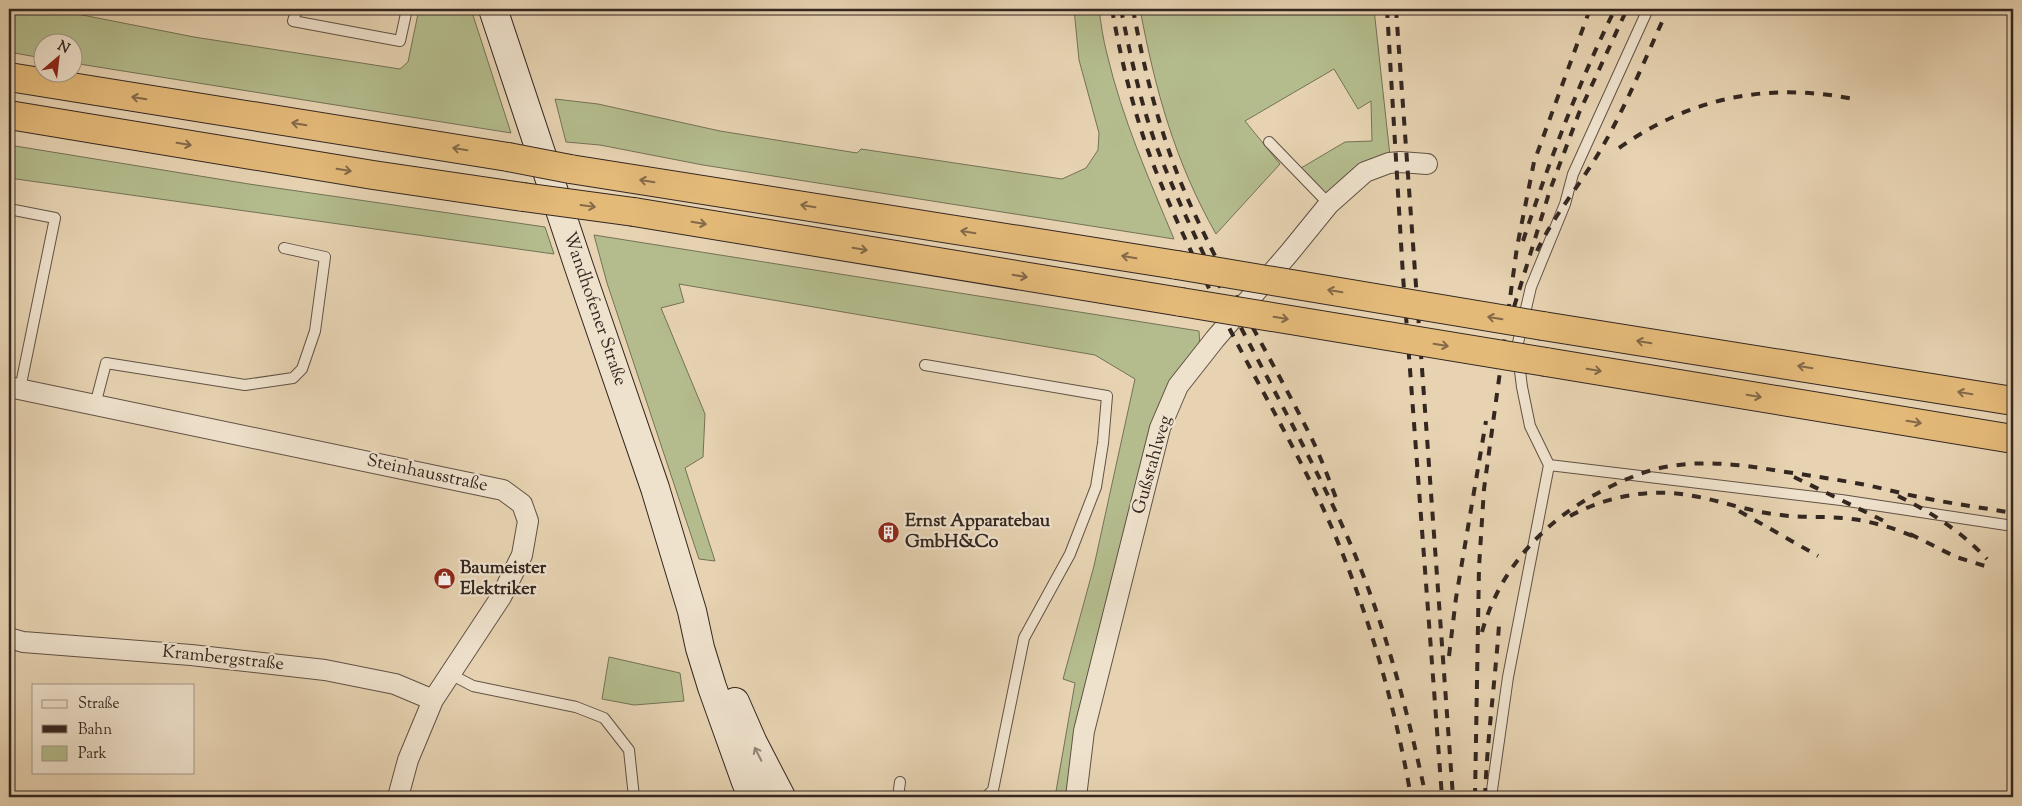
<svg xmlns="http://www.w3.org/2000/svg" width="2022" height="806" viewBox="0 0 2022 806" font-family="'Sorts Mill Goudy',serif">
  <style>
    .green { fill: #b4bc8d; stroke: #747257 }
    .lines { fill: none; stroke-linecap: round; stroke-linejoin: round }
    .service-casing { stroke: #615245; stroke-width: 12 }
    .minor-casing { stroke: #615245; stroke-width: 22 }
    .secondary-casing { stroke: #342721; stroke-width: 30 }
    .motorway-casing { stroke: #342721; stroke-width: 30 }
    .service { stroke: #efe2cd; stroke-width: 10 }
    .minor { stroke: #efe2cd; stroke-width: 20 }
    .secondary { stroke: #efe2cd; stroke-width: 28 }
    .motorway { stroke: #e4ba79; stroke-width: 28 }
    .rail { stroke: #342721; stroke-width: 4; stroke-dasharray: 9 9; stroke-linecap: butt }
    .motorway-bridge-casing { stroke: #342721; stroke-width: 30; stroke-linecap: butt }
    .motorway-bridge { stroke: #e4ba79; stroke-width: 28 }
    .oneway { stroke: #836949 }
    .oneway2 { stroke: #928477 }
    .labels { text-anchor: middle; dominant-baseline: central; stroke-width: 4.5; stroke-linejoin: round; paint-order: stroke }
    .street-label { font-size: 18px; fill: #342721; stroke: #efe2cd }
    .poi-label { font-size: 18px; font-weight: bold; fill: #342721; stroke: #efe2cd; text-anchor: start }
  </style>
  <rect width="100%" height="100%" fill="#e7d3b2"/>
  <filter id="stains"><feTurbulence type="fractalNoise" baseFrequency=".004" numOctaves="4"/><feColorMatrix values="0 0 0 0 .2 0 0 0 0 .09 0 0 0 0 .02 0 0 0 .5 -.17"/></filter>
  <radialGradient id="worn" r=".72"><stop offset=".6" stop-color="#630" stop-opacity="0"/><stop offset="1" stop-color="#630" stop-opacity=".3"/></radialGradient>
  <!-- green -->
  <path class="green" d="M 9,9 L 52,9 L 194,37 L 400,69 L 408,62 L 419,9 L 471,9 L 511,133 L 73,63 L 72,42 L 42,42 L 42,58 L 9,52 Z
    M 1074,9 L 1099,9 C 1101,24 1103,39 1107,54 C 1122,118 1149,179 1174,239 L 703,165 L 600,145 L 566,142 L 555,99 L 598,104 L 720,131 L 857,153 L 861,149 L 1062,179 L 1086,168 L 1098,150 L 1099,133 L 1079,60 Z
    M 1140,9 L 1374,9 L 1390,156 L 1325,195 L 1301,168 L 1345,142 L 1372,141 L 1371,101 L 1358,109 L 1334,69 L 1245,121 L 1280,164 L 1216,234 C 1175,162 1155,89 1140,9 Z
    M 9,145 L 249,184 L 545,227 L 554,254 L 9,178 Z
    M 594,235 L 1199,331 L 1200,347 L 1166,393 L 1067,797 L 1055,797 L 1075,683 L 1063,679 L 1094,566 L 1135,379 L 1095,355 L 679,284 L 684,302 L 661,308 L 705,414 L 703,457 L 685,468 L 715,561 L 699,559 L 607,283 Z
    M 609,657 L 680,673 L 684,701 L 634,705 L 602,699 Z"/>
  <g class="lines">
    <defs>
      <path id="service" d="M 297,9 L 293,21 L 400,41 L 407,9
        M 1269,142 L 1329,204
        M 9,209 L 55,218 L 20,389
        M 925,365 L 1107,396 L 1103,443 L 1096,487 L 1070,554 L 1024,638 L 993,790 L 986,797
        M 95,405 L 106,363 L 245,385 L 293,378 L 302,369 L 315,331 L 325,257 L 284,248
        M 1549,465 L 1841,500 L 2013,526
        M 450,674 L 473,686 L 576,707 L 604,718 L 629,750 L 634,797
        M 898,797 L 900,782
        M 1491,797 L 1508,677 L 1549,465 L 1530,426 L 1522,387 L 1517,347 L 1531,287 L 1565,204 L 1573,174 L 1648,9"/>
      <path id="minor" d="M 9,387 L 503,490 L 522,504 L 528,521 L 522,555 L 501,597 L 433,700 L 408,760 L 398,797
        M 9,638 L 23,642 L 191,655 L 325,670 L 395,684 L 433,700
        M 1076,797 L 1084,731 L 1160,428 L 1178,386 L 1215,339 L 1290,252 L 1329,204 L 1365,172 L 1389,163 L 1400,162 L 1427,164"/>
      <path id="secondary" d="M 493,9 L 579,267 L 655,488 L 692,611 L 700,648 L 712,687 L 746,782 L 753,797
        M 735,702 L 753,743 L 781,797"/>
      <path id="motorway" d="M 9,77 L 508,157
        M 9,115 L 373,175 L 523,197
        M 570,169 L 1177,265
        M 634,212 L 1181,302
        M 1543,326 L 2013,401
        M 1546,362 L 2013,439"/>
    </defs>
    <!-- service casing -->
    <use href="#service" class="service-casing"/>
    <!-- minor casing -->
    <use href="#minor" class="minor-casing"/>
    <!-- secondary casing -->
    <use href="#secondary" class="secondary-casing"/>
    <!-- motorway casing -->
    <use href="#motorway" class="motorway-casing"/>
    <!-- service -->
    <use href="#service" class="service"/>
    <!-- minor -->
    <use href="#minor" class="minor"/>
    <!-- secondary -->
    <use href="#secondary" class="secondary"/>
    <!-- motorway -->
    <use href="#motorway" class="motorway"/>
    <!-- rail -->
    <path class="rail" d="M 1112,9 C 1120,55 1131,100 1146,145 C 1167,203 1195,261 1223,316 C 1259,387 1300,455 1332,528 C 1369,615 1395,705 1411,797
      M 1121,9 C 1130,54 1140,101 1156,145 C 1206,277 1283,397 1342,525 C 1382,612 1406,704 1426,797
      M 1133,9 C 1145,75 1162,142 1190,204 C 1226,283 1271,358 1310,435 C 1320,455 1328,477 1336,498
      M 1387,9 L 1403,276 L 1442,797
      M 1396,9 L 1453,797
      M 1619,148 C 1692,97 1767,82 1854,99
      M 1523,241 C 1549,162 1578,84 1615,9
      M 1537,251 C 1554,215 1580,185 1600,151 C 1627,105 1646,56 1668,9
      M 1514,307 L 1550,190 L 1579,113 L 1627,9
      M 1794,477 L 1884,521
      M 1898,496 C 1931,512 1962,532 1987,559
      M 1739,511 L 1818,556
      M 1570,516 C 1605,497 1649,488 1688,495 C 1720,500 1749,512 1781,515 C 1801,518 1822,516 1842,518 C 1868,520 1891,527 1915,537
      M 1910,534 L 1956,557 L 1985,566
      M 1482,632 C 1495,585 1523,546 1562,516 C 1587,497 1625,477 1656,469 C 1697,459 1738,464 1779,471 C 1807,475 1834,479 1861,484 C 1882,488 1903,494 1924,498 C 1954,504 1984,508 2013,513
      M 1449,656 L 1456,598 L 1486,421
      M 1475,797 L 1479,567 L 1484,489 L 1517,247 L 1534,162 L 1590,9
      M 1485,797 C 1487,740 1495,683 1499,625"/>
    <defs>
      <path id="motorway-bridge" d="M 508,157 L 570,169
        M 523,197 L 634,212
        M 1177,265 L 1543,326
        M 1181,302 L 1546,362"/>
    </defs>
    <!-- motorway-bridge casing -->
    <use href="#motorway-bridge" class="motorway-bridge-casing"/>
    <!-- motorway-bridge -->
    <use href="#motorway-bridge" class="motorway-bridge"/>
  </g>
  <!-- one-way arrows -->
  <defs><path id="oneway-shaft" d="M-6 0H5M1.5-3L5.5 0L1.5 3" fill="none" stroke-width="1.6" stroke-linecap="round" stroke-linejoin="round" transform="scale(1.25)"/></defs>
  <g class="oneway">
    <use href="#oneway-shaft" transform="translate(139 98) rotate(-171)"/>
    <use href="#oneway-shaft" transform="translate(299 124) rotate(-171)"/>
    <use href="#oneway-shaft" transform="translate(184 144) rotate(9)"/>
    <use href="#oneway-shaft" transform="translate(460 149) rotate(-171)"/>
    <use href="#oneway-shaft" transform="translate(344 170) rotate(9)"/>
    <use href="#oneway-shaft" transform="translate(647 181) rotate(-171)"/>
    <use href="#oneway-shaft" transform="translate(588 206) rotate(8)"/>
    <use href="#oneway-shaft" transform="translate(808 206) rotate(-171)"/>
    <use href="#oneway-shaft" transform="translate(699 223) rotate(9)"/>
    <use href="#oneway-shaft" transform="translate(968 232) rotate(-171)"/>
    <use href="#oneway-shaft" transform="translate(860 249) rotate(9)"/>
    <use href="#oneway-shaft" transform="translate(1129 257) rotate(-171)"/>
    <use href="#oneway-shaft" transform="translate(1020 276) rotate(9)"/>
    <use href="#oneway-shaft" transform="translate(1335 291) rotate(-171)"/>
    <use href="#oneway-shaft" transform="translate(1281 318) rotate(9)"/>
    <use href="#oneway-shaft" transform="translate(1495 318) rotate(-171)"/>
    <use href="#oneway-shaft" transform="translate(1644 342) rotate(-171)"/>
    <use href="#oneway-shaft" transform="translate(1441 345) rotate(9)"/>
    <use href="#oneway-shaft" transform="translate(1805 367) rotate(-171)"/>
    <use href="#oneway-shaft" transform="translate(1594 370) rotate(9)"/>
    <use href="#oneway-shaft" transform="translate(1965 393) rotate(-171)"/>
    <use href="#oneway-shaft" transform="translate(1754 396) rotate(9)"/>
    <use href="#oneway-shaft" transform="translate(1914 422) rotate(9)"/>
  </g>
  <use class="oneway2" href="#oneway-shaft" transform="translate(758 754) rotate(-117)"/>
  <!-- icons -->
  <defs>
    <symbol id="building-disc" viewBox="-11 -11 22 22"><circle r="9.5" fill="#8f2418" stroke="#efe2cd"/><path d="M-4-6H4V6H1V3H-1V6H-4ZM-2.5-4.3h1.7v1.8h-1.7ZM.8-4.3h1.7v1.8H.8ZM-2.5-1h1.7V.8h-1.7ZM.8-1h1.7V.8H.8Z" fill="#fff"/></symbol>
    <symbol id="shop-disc" viewBox="-11 -11 22 22"><circle r="9.5" fill="#8f2418" stroke="#efe2cd"/><path d="M-5-2.5h2.3a2.7 3.5 0 0 1 5.4 0H5L5.5 6h-11ZM-1.5-2.5h3a1.5 2.3 0 0 0-3 0Z" fill="#fff"/></symbol>
  </defs>
  <g fill-rule="evenodd">
    <use href="#building-disc" x="876" y="520" width="25" height="25"/>
    <use href="#shop-disc" x="432" y="566" width="25" height="25"/>
  </g>
  <g class="labels">
    <!-- street labels -->
    <g class="street-label">
      <text transform="translate(594 309) rotate(71)">Wandhofener Straße</text>
      <text transform="translate(1153 465) rotate(-74)">Gußstahlweg</text>
      <text transform="translate(427 474) rotate(12)">Steinhausstraße</text>
      <text transform="translate(223 659) rotate(6)">Krambergstraße</text>
    </g>
    <!-- poi labels -->
    <g class="poi-label">
      <text x="905" y="522">Ernst Apparatebau<tspan x="905" dy="21">GmbH&amp;Co</tspan></text>
      <text x="460" y="569">Baumeister<tspan x="460" dy="21">Elektriker</tspan></text>
    </g>
  </g>
  <!-- margin -->
  <rect width="2022" height="806" fill="none" stroke="#e7d3b2" stroke-width="30"/>
  <rect x="10" y="10" width="2002" height="786" fill="none" stroke="#342721" stroke-width="2.5"/>
  <rect x="15" y="15" width="1992" height="776" fill="none" stroke="#342721"/>
  <!-- legend -->
  <rect x="32" y="684" width="162" height="90" fill="#efe2cd" stroke="#a49788"/>
  <rect x="42" y="700" width="25" height="8" fill="#efe2cd" stroke="#a49788"/>
  <text x="78" y="708" font-size="15" fill="#342721">Straße</text>
  <rect x="42" y="725" width="25" height="8" fill="#342721" stroke="#a49788"/>
  <text x="78" y="734" font-size="15" fill="#342721">Bahn</text>
  <rect x="42" y="746" width="25" height="15" fill="#b4bc8d" stroke="#a49788"/>
  <text x="78" y="758" font-size="15" fill="#342721">Park</text>
  <!-- north arrow -->
  <g transform="translate(58 58) rotate(28)"><circle r="24" fill="#efe2cd" stroke="#a49788"/>
  <path d="M0-4L9 19L0 12L-9 19Z" fill="#8f2418"/>
  <text y="-8" font-size="14" font-weight="bold" text-anchor="middle" fill="#342721">N</text>
  </g>
  <rect width="100%" height="100%" filter="url(#stains)"/>
  <rect width="100%" height="100%" fill="url(#worn)"/>
</svg>
